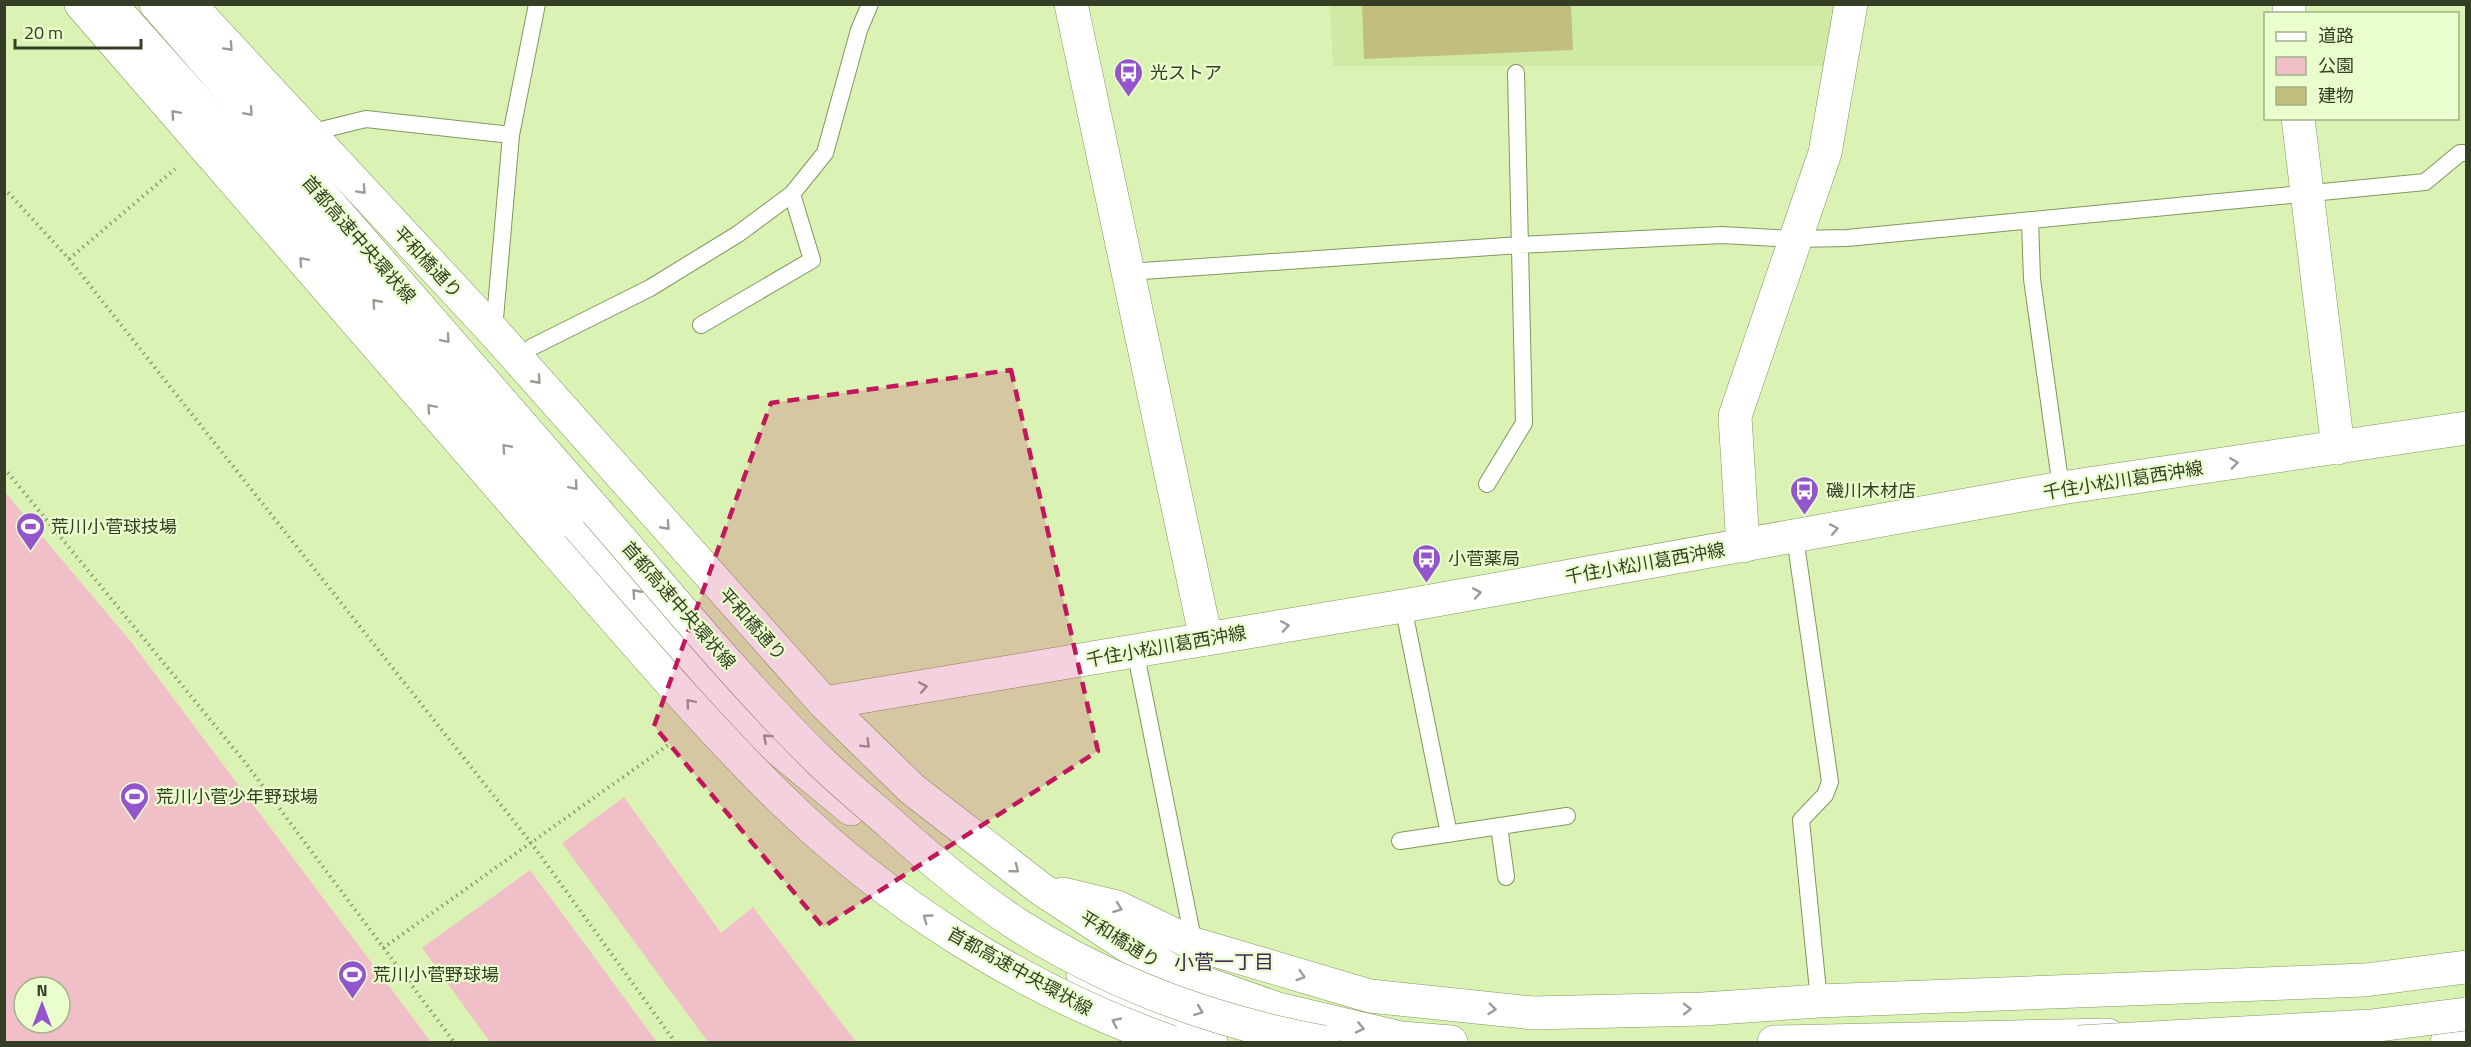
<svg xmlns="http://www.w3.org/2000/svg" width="2471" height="1047" viewBox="0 0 2471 1047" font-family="'Titillium Web','Noto Sans JP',sans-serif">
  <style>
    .built { fill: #cfeaa5 }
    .green { fill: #f0bfc8; fill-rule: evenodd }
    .building { fill: #c2be7d }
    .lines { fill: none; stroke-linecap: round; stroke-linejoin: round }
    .lane-casing { stroke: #81975d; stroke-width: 18 }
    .street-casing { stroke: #81975d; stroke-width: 34 }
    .secondary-casing { stroke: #81975d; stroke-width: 34 }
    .primary-casing { stroke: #81975d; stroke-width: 34 }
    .highway-casing { stroke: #81975d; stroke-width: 34 }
    .path { stroke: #8b9d70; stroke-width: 4; stroke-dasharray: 1.5 4.5; stroke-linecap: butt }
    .lane { stroke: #fff; stroke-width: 16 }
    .street { stroke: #fff; stroke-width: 33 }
    .secondary { stroke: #fff; stroke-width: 33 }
    .primary { stroke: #fff; stroke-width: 33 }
    .highway { stroke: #fff; stroke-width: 33 }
    .highway-bridge-casing { stroke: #81975d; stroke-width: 34; stroke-linecap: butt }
    .highway-bridge { stroke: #fff; stroke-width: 33 }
    .oneway { stroke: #9a9e92 }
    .marked { fill: #c2185b; fill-opacity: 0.2; stroke: #c2185b; stroke-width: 4.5; stroke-dasharray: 12 8; stroke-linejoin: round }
    .labels { text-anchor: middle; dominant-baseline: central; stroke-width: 4.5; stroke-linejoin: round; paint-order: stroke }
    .poi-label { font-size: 18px; fill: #343e25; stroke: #eafecd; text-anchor: start }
    .street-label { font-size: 18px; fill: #343e25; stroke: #eafecd }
    .neighbourhood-label { font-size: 20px; fill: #42245d; stroke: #eafecd }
  </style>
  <rect width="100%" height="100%" fill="#daf3b5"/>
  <!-- built -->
  <path class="built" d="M 1330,5 L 1835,5 L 1828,66 L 1333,66 Z"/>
  <!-- green -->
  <path class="green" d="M 4,491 L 132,643 L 431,1042 L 5,1042 ZM 24,987 L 60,987 L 60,1023 L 24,1023 Z
    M 624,797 L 721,933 L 753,907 L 856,1042 L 708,1042 L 562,843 Z
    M 530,870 L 657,1042 L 490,1042 L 422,948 Z"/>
  <!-- building -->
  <path class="building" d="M 1362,4 L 1571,4 L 1573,50 L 1364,59 Z"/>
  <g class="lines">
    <defs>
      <path id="lane" d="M 309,133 L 366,119 L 511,135
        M 2030,221 L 2032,279 L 2061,488
        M 1128,272 L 1520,245 L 1722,235 L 1793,239 L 1847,238 L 2425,182 L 2460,153 L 2466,153
        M 701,325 L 812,260 L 792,194 L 825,153 L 859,30 L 870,4
        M 494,330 L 511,135 L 537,4
        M 532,347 L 650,288 L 738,234 L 792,194
        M 1487,484 L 1524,423 L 1516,73
        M 1795,537 L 1830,782 L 1825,795 L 1801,820 L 1819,1001
        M 1403,606 L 1449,834
        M 1135,650 L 1194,944
        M 1499,826 L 1506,877
        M 1400,841 L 1567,816"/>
      <path id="street" d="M 2289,4 L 2289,14
        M 2298,118 L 2338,448
        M 1743,546 L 1735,416 L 1825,153 L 1851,4"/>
      <path id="secondary" d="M 1071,4 L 1206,639"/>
      <path id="primary" d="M 110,4 L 765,738 L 851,809
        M 189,4 L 494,332 L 824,703 L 912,789 L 1041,889 L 1134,950 L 1176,973 L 1278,1009 L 1401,1038 L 1451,1042
        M 824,703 L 1403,606 L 2061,488 L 2466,428
        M 1063,894 L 1117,907 L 1194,944 L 1370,996 L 1533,1013 L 1703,1009 L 1819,1001 L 2365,980 L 2466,967
        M 1083,975 L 1160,1021 L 1211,1042
        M 1774,1042 L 2108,1035"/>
      <path id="highway" d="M 81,4 L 552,547
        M 156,4 L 596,511
        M 2447,1042 L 2466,1039"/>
    </defs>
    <!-- lane casing -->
    <use href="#lane" class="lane-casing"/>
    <!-- street casing -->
    <use href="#street" class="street-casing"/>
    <!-- secondary casing -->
    <use href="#secondary" class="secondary-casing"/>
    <!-- primary casing -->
    <use href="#primary" class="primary-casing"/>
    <!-- highway casing -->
    <use href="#highway" class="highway-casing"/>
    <!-- path -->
    <path class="path" d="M 4,188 L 69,259 L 532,844 L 675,1042
      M 69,259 L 175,169
      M 4,468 L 244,761 L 454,1042
      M 383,948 L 671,743"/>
    <!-- lane -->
    <use href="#lane" class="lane"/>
    <!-- street -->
    <use href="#street" class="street"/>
    <!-- secondary -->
    <use href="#secondary" class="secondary"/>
    <!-- primary -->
    <use href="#primary" class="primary"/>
    <!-- highway -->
    <use href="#highway" class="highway"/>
    <defs>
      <path id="highway-bridge" d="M 596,511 C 670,596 741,684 822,763 C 844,784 868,804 891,824 C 931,860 972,895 1018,925 C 1111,984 1215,1022 1323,1042
        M 552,547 C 626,631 698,717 778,796 C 889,905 1024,990 1171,1042
        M 2078,1042 L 2371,1026 L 2466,1014"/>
    </defs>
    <!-- highway-bridge casing -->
    <use href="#highway-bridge" class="highway-bridge-casing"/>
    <!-- highway-bridge -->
    <use href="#highway-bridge" class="highway-bridge"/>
  </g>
  <!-- one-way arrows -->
  <defs><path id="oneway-chevron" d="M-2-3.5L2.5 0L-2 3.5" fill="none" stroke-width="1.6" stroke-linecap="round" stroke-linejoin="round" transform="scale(1.5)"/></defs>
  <g class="oneway">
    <use href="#oneway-chevron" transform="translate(229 47) rotate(47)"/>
    <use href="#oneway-chevron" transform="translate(249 112) rotate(49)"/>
    <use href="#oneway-chevron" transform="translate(175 114) rotate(-131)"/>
    <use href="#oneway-chevron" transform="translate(362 190) rotate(47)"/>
    <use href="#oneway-chevron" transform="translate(303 261) rotate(-131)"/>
    <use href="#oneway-chevron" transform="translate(376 303) rotate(-132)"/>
    <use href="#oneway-chevron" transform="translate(446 339) rotate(49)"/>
    <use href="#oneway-chevron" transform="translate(537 380) rotate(48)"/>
    <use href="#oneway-chevron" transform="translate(431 408) rotate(-131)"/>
    <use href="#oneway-chevron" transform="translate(506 448) rotate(-132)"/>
    <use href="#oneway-chevron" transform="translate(2234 463) rotate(-8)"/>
    <use href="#oneway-chevron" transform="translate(574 486) rotate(49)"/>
    <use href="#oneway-chevron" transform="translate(666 526) rotate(48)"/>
    <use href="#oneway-chevron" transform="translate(1834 529) rotate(-11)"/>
    <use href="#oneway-chevron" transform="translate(636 593) rotate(-132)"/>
    <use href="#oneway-chevron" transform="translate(1477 593) rotate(-10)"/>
    <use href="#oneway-chevron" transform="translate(1285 626) rotate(-9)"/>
    <use href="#oneway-chevron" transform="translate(923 687) rotate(-10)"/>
    <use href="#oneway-chevron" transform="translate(690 703) rotate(-131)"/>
    <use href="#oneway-chevron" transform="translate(767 738) rotate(-137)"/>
    <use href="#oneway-chevron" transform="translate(866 744) rotate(44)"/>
    <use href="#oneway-chevron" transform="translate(1015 869) rotate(38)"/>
    <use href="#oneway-chevron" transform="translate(1118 908) rotate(20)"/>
    <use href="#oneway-chevron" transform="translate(927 918) rotate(-144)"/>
    <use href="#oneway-chevron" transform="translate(1301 976) rotate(17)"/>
    <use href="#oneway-chevron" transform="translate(1492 1009) rotate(6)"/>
    <use href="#oneway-chevron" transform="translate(1687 1009) rotate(-1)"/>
    <use href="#oneway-chevron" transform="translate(1199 1011) rotate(21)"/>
    <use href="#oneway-chevron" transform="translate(1116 1022) rotate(-155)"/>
    <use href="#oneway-chevron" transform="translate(1360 1028) rotate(13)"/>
  </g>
  <!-- marked area -->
  <path class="marked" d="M 1011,370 L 1098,751 L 823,927 L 654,726 L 771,403 Z"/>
  <!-- icons -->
  <defs>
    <symbol id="bus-pin" viewBox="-11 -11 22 30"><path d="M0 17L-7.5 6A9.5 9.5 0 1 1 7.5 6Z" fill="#9355cb" stroke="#eafecd"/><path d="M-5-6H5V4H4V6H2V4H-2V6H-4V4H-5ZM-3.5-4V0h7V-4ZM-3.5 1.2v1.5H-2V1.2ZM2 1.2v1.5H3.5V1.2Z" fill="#fff"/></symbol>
    <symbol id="stadium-pin" viewBox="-11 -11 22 30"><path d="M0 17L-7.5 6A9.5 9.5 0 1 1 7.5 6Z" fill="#9355cb" stroke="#eafecd"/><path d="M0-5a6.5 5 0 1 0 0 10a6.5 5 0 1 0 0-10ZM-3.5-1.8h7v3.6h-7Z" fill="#fff"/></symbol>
  </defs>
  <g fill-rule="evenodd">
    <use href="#bus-pin" x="1112" y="56" width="33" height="45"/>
    <use href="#bus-pin" x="1788" y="474" width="33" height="45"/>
    <use href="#stadium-pin" x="14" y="510" width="33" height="45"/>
    <use href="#bus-pin" x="1410" y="542" width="33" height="45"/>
    <use href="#stadium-pin" x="118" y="780" width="33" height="45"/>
    <use href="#stadium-pin" x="336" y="958" width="33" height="45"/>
  </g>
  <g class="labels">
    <!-- poi labels -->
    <g class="poi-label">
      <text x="1150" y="72">光ストア</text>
      <text x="1826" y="490">磯川木材店</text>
      <text x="51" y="526">荒川小菅球技場</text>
      <text x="1448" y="558">小菅薬局</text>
      <text x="156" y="796">荒川小菅少年野球場</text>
      <text x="373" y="974">荒川小菅野球場</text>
    </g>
    <!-- street labels -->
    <g class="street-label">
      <text transform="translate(359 239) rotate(49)">首都高速中央環状線</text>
      <text transform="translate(428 262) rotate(47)">平和橋通り</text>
      <text transform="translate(2123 480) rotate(-9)">千住小松川葛西沖線</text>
      <text transform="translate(1645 563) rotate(-10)">千住小松川葛西沖線</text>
      <text transform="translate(679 605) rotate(49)">首都高速中央環状線</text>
      <text transform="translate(753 624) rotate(48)">平和橋通り</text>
      <text transform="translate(1166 646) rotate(-10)">千住小松川葛西沖線</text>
      <text transform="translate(1120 939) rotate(32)">平和橋通り</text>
      <text transform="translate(1020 971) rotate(29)">首都高速中央環状線</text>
    </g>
    <!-- neighbourhood labels -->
    <g class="neighbourhood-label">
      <text x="1224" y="961">小菅一丁目</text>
    </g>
  </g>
  <!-- border -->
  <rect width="2471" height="1047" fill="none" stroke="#343e25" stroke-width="12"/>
  <!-- legend -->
  <rect x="2264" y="12" width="195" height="108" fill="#eafecd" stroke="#a1b18a" stroke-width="1.5"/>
  <rect x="2276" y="32" width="30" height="9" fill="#ffffff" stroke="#a1b18a" stroke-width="1.5"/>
  <text x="2318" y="42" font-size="18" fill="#343e25">道路</text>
  <rect x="2276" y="57" width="30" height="18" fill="#f0bfc8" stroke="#a1b18a" stroke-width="1.5"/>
  <text x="2318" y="72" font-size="18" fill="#343e25">公園</text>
  <rect x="2276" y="87" width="30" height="18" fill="#c2be7d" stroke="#a1b18a" stroke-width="1.5"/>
  <text x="2318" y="102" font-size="18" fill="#343e25">建物</text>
  <!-- north arrow -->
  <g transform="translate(42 1005)"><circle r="28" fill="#eafecd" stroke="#a1b18a" stroke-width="1.5"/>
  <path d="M0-4.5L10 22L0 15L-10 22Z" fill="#9355cb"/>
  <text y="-9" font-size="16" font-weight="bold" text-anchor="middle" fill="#343e25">N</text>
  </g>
  <!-- scale -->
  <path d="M15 39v9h126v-9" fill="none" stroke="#343e25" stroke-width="3"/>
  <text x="24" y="39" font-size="18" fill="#343e25" stroke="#eafecd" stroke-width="4.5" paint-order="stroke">20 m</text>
</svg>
